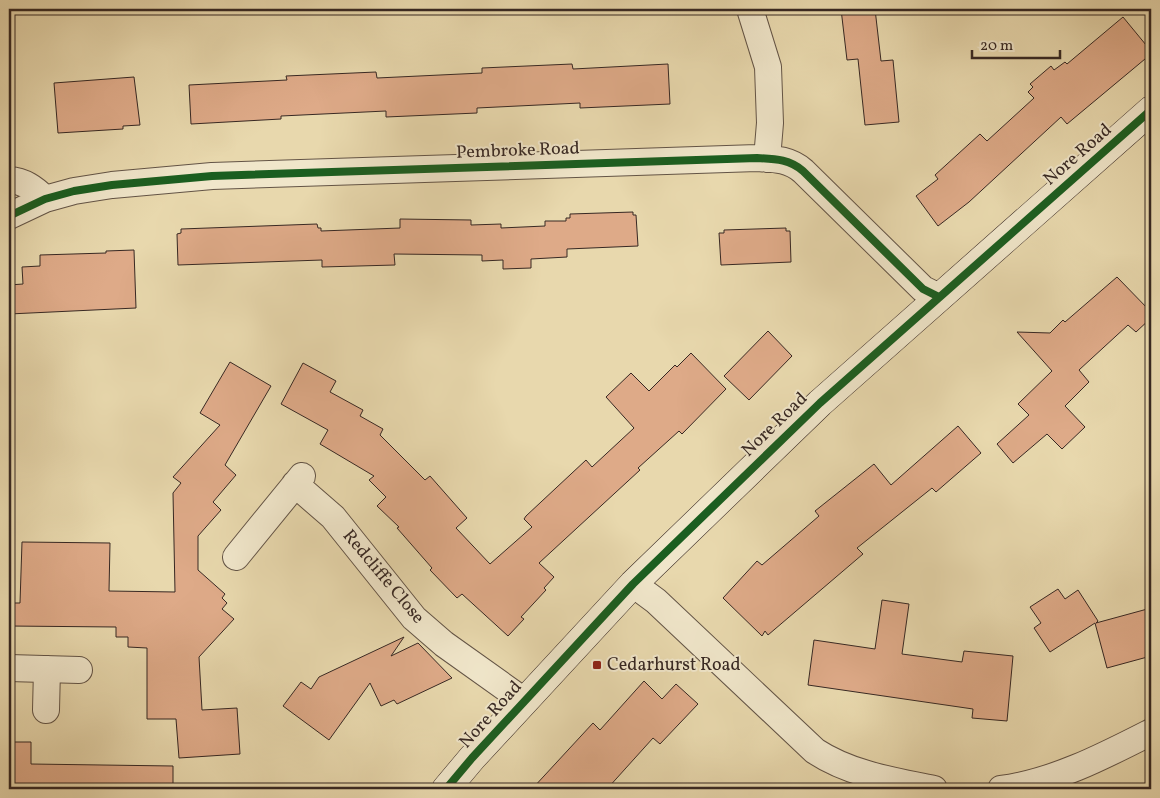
<svg xmlns="http://www.w3.org/2000/svg" width="1160" height="798" viewBox="0 0 1160 798" font-family="Vollkorn,serif">
  <style>
    .building { fill: #deaa88; stroke: #372823 }
    .lines { fill: none; stroke-linecap: round; stroke-linejoin: round }
    .street-casing { stroke: #635446; stroke-width: 28 }
    .secondary-casing { stroke: #372823; stroke-width: 29 }
    .street { stroke: #f0e6ca; stroke-width: 26 }
    .secondary { stroke: #f0e6ca; stroke-width: 28 }
    .cycleway-casing { stroke: #f0e6ca; stroke-width: 11 }
    .cycleway { stroke: #1b5e20; stroke-width: 8 }
    .poi-dot { fill: #8f2418; stroke: #f0e6ca; stroke-width: 2 }
    .labels { text-anchor: middle; dominant-baseline: central; stroke-width: 4; stroke-linejoin: round; paint-order: stroke }
    .street-label { font-size: 18px; fill: #372823; stroke: #f0e6ca }
    .poi-label { font-size: 18px; fill: #372823; stroke: #f0e6ca; text-anchor: start }
  </style>
  <rect width="100%" height="100%" fill="#e8d8ad"/>
  <filter id="stains"><feTurbulence type="fractalNoise" baseFrequency=".004" numOctaves="4"/><feColorMatrix values="0 0 0 0 .2 0 0 0 0 .09 0 0 0 0 .02 0 0 0 .5 -.17"/></filter>
  <radialGradient id="worn" r=".72"><stop offset=".6" stop-color="#630" stop-opacity="0"/><stop offset="1" stop-color="#630" stop-opacity=".3"/></radialGradient>
  <!-- building -->
  <path class="building" d="M 841,9 L 875,9 L 881,61 L 893,60 L 899,122 L 865,125 L 858,59 L 847,60 Z
    M 1123,17 L 1151,51 L 1151,54 L 1067,124 L 1061,117 L 969,202 L 938,226 L 916,196 L 938,179 L 935,175 L 980,134 L 987,141 L 1034,98 L 1028,92 L 1033,87 L 1030,84 L 1051,66 L 1054,70 L 1065,62 L 1067,64 Z
    M 572,64 L 573,69 L 668,64 L 670,104 L 580,108 L 580,103 L 477,108 L 477,113 L 386,117 L 386,111 L 281,116 L 281,119 L 191,124 L 189,85 L 287,80 L 286,76 L 376,72 L 377,78 L 482,73 L 482,68 Z
    M 134,77 L 140,125 L 123,126 L 123,129 L 58,133 L 54,83 Z
    M 633,212 L 633,215 L 636,215 L 638,246 L 567,249 L 567,257 L 531,259 L 531,268 L 503,269 L 503,260 L 482,261 L 482,255 L 394,254 L 395,265 L 322,267 L 322,260 L 178,265 L 177,234 L 181,233 L 181,229 L 317,224 L 318,228 L 321,228 L 321,231 L 400,228 L 400,219 L 471,220 L 471,225 L 501,224 L 501,228 L 545,226 L 545,221 L 566,221 L 566,218 L 570,218 L 570,214 Z
    M 786,228 L 786,231 L 790,231 L 791,262 L 721,265 L 719,233 L 724,233 L 724,230 Z
    M 134,250 L 136,308 L 9,314 L 9,285 L 23,284 L 22,267 L 40,266 L 40,255 L 106,253 L 106,251 Z
    M 1117,277 L 1151,312 L 1151,318 L 1136,332 L 1128,325 L 1079,370 L 1089,382 L 1065,406 L 1085,427 L 1062,449 L 1047,434 L 1013,463 L 997,444 L 1029,415 L 1018,404 L 1052,371 L 1017,332 L 1050,333 L 1063,320 L 1065,322 Z
    M 768,331 L 792,356 L 749,400 L 724,376 Z
    M 691,353 L 726,389 L 682,434 L 679,431 L 638,468 L 640,470 L 539,563 L 554,577 L 544,588 L 546,590 L 521,617 L 524,619 L 508,636 L 462,594 L 457,598 L 430,570 L 432,568 L 397,528 L 399,527 L 377,506 L 386,497 L 369,480 L 374,476 L 320,444 L 328,430 L 281,404 L 303,363 L 336,381 L 330,392 L 363,410 L 360,416 L 383,429 L 380,435 L 425,480 L 430,476 L 467,518 L 456,528 L 490,564 L 532,527 L 524,519 L 526,516 L 586,460 L 592,467 L 634,428 L 606,397 L 631,373 L 649,391 L 675,365 L 677,367 Z
    M 230,362 L 271,386 L 225,465 L 236,475 L 213,502 L 221,510 L 198,536 L 198,570 L 225,594 L 222,598 L 227,603 L 222,609 L 234,619 L 199,657 L 202,710 L 237,708 L 240,754 L 179,758 L 176,719 L 147,719 L 147,648 L 128,647 L 128,637 L 116,637 L 116,627 L 9,626 L 9,603 L 20,603 L 22,542 L 110,543 L 109,591 L 175,592 L 173,493 L 181,483 L 173,477 L 220,425 L 200,413 Z
    M 958,426 L 981,453 L 936,492 L 932,488 L 857,548 L 863,554 L 768,635 L 765,631 L 762,636 L 723,598 L 757,561 L 762,565 L 819,516 L 815,511 L 874,464 L 891,485 Z
    M 1058,589 L 1065,599 L 1078,590 L 1098,621 L 1096,623 L 1151,608 L 1151,656 L 1107,668 L 1095,623 L 1050,652 L 1034,628 L 1041,623 L 1030,607 Z
    M 882,600 L 909,604 L 902,654 L 962,662 L 964,651 L 1013,656 L 1007,721 L 972,718 L 973,709 L 808,685 L 814,640 L 875,649 Z
    M 404,637 L 391,656 L 418,643 L 452,678 L 397,704 L 394,700 L 381,706 L 370,683 L 329,740 L 283,706 L 301,682 L 311,689 L 319,677 Z
    M 644,681 L 662,699 L 676,684 L 698,704 L 660,744 L 653,738 L 607,789 L 532,789 L 593,723 L 600,730 Z
    M 9,742 L 31,742 L 31,764 L 173,766 L 173,789 L 9,789 Z"/>
  <g class="lines">
    <defs>
      <path id="street" d="M 750,9 L 768,67 L 770,123 L 767,159
        M 9,180 C 24,181 34,188 45,199
        M 9,216 L 45,199 L 74,191 L 112,185 L 212,176 L 757,158 C 775,159 789,159 803,171 L 923,289 L 939,297
        M 295,484 L 333,517 L 414,618 L 444,644 L 524,701
        M 236,557 L 302,476
        M 633,584 L 656,601 L 815,751 C 850,774 894,781 934,789
        M 9,668 L 79,670
        M 46,710 L 47,669
        M 1001,789 C 1054,782 1104,756 1151,732"/>
      <path id="secondary" d="M 446,789 L 472,758 L 633,584 L 820,403 L 1151,110"/>
    </defs>
    <!-- street casing -->
    <use href="#street" class="street-casing"/>
    <!-- secondary casing -->
    <use href="#secondary" class="secondary-casing"/>
    <!-- street -->
    <use href="#street" class="street"/>
    <!-- secondary -->
    <use href="#secondary" class="secondary"/>
    <defs>
      <path id="cycleway" d="M 9,216 L 45,199 L 74,191 L 112,185 L 212,176 L 757,158 C 775,159 789,159 803,171 L 923,289 L 939,297
        M 446,789 L 472,758 L 633,584 L 820,403 L 1151,110"/>
    </defs>
    <!-- cycleway casing -->
    <use href="#cycleway" class="cycleway-casing"/>
    <!-- cycleway -->
    <use href="#cycleway" class="cycleway"/>
  </g>
  <!-- markers -->
  <rect class="poi-dot" x="592" y="660" width="10" height="10" rx="2.5"/>
  <g class="labels">
    <!-- street labels -->
    <g class="street-label">
      <text transform="translate(518 151) rotate(-2)">Pembroke Road</text>
      <text transform="translate(1078 155) rotate(-41)">Nore Road</text>
      <text transform="translate(775 425) rotate(-44)">Nore Road</text>
      <text transform="translate(383 577) rotate(50)">Redcliffe Close</text>
      <text transform="translate(491 715) rotate(-48)">Nore Road</text>
    </g>
    <!-- poi labels -->
    <g class="poi-label">
      <text x="607" y="665">Cedarhurst Road</text>
    </g>
  </g>
  <!-- margin -->
  <rect width="1160" height="798" fill="none" stroke="#e8d8ad" stroke-width="30"/>
  <rect x="10" y="10" width="1140" height="778" fill="none" stroke="#372823" stroke-width="2.5"/>
  <rect x="15" y="15" width="1130" height="768" fill="none" stroke="#372823"/>
  <!-- scale -->
  <path d="M972 50v8h88v-8" fill="none" stroke="#372823" stroke-width="2.5"/>
  <text x="980" y="50" font-size="15" fill="#372823" stroke="#f0e6ca" stroke-width="4" paint-order="stroke">20 m</text>
  <rect width="100%" height="100%" filter="url(#stains)"/>
  <rect width="100%" height="100%" fill="url(#worn)"/>
</svg>
